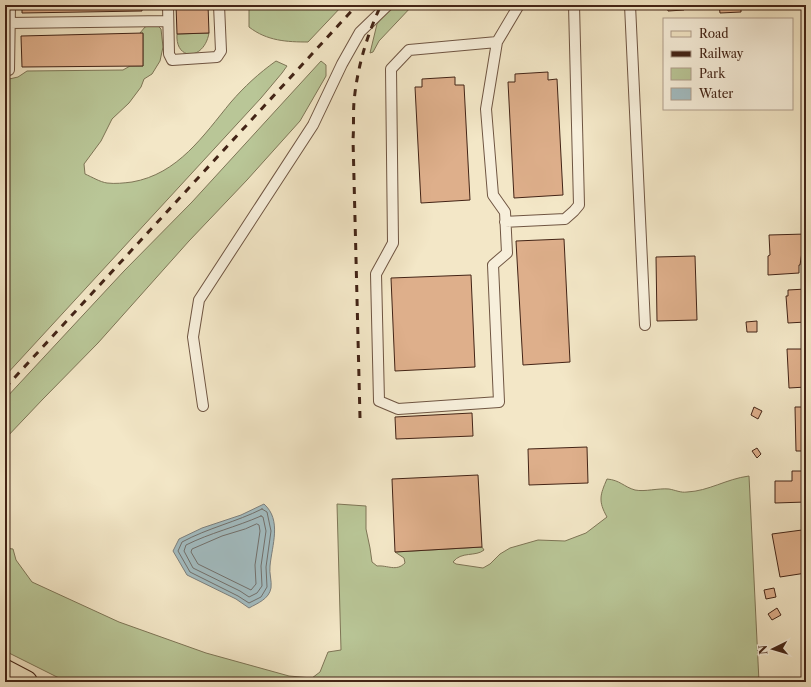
<svg xmlns="http://www.w3.org/2000/svg" width="811" height="687" viewBox="0 0 811 687" font-family="'Libre Caslon Text',serif">
  <style>
    .green { fill: #b9c697; stroke: #7e7556 }
    .water { fill: #a2bcc1; stroke: #7c7f7d }
    .lines { fill: none; stroke-linecap: round; stroke-linejoin: round }
    .shore { stroke: #72706c; stroke-width: 1 }
    .building { fill: #deaf8b; stroke: #432416 }
    .lane-casing { stroke: #6f5542; stroke-width: 12 }
    .primary-casing { stroke: #432416; stroke-width: 24 }
    .lane { stroke: #f7efdb; stroke-width: 10 }
    .primary { stroke: #f3e7c7; stroke-width: 22 }
    .rail { stroke: #432416; stroke-width: 3; stroke-dasharray: 7 7; stroke-linecap: butt }
  </style>
  <rect width="100%" height="100%" fill="#f3e7c7"/>
  <filter id="stains"><feTurbulence type="fractalNoise" baseFrequency=".005" numOctaves="4"/><feColorMatrix values="0 0 0 0 .2 0 0 0 0 .09 0 0 0 0 .02 0 0 0 .5 -.17"/></filter>
  <radialGradient id="worn" r=".72"><stop offset=".6" stop-color="#630" stop-opacity="0"/><stop offset="1" stop-color="#630" stop-opacity=".3"/></radialGradient>
  <!-- green -->
  <path class="green" d="M 249,5 L 343,5 L 308,42 C 287,42 267,41 249,27 Z
    M 392,5 L 413,5 L 379,41 L 373,52 L 370,53 L 377,24 Z
    M 150,25 L 158,26 L 161,29 L 163,47 L 160,61 L 152,74 L 144,79 L 141,87 L 129,103 L 112,119 L 101,141 L 84,164 L 85,174 C 92,177 100,182 107,183 C 115,184 124,183 132,182 C 178,174 203,136 231,102 C 244,87 259,73 276,61 L 287,66 L 282,73 L 261,98 L 5,376 L 5,80 L 18,77 L 27,71 L 123,70 L 130,66 L 143,66 L 143,34 L 140,33 L 145,27 Z
    M 209,33 C 204,61 175,61 177,34 Z
    M 321,61 L 326,65 L 326,76 L 300,121 L 247,180 L 189,241 L 98,343 L 43,399 L 5,439 L 5,399 L 124,271 L 192,202 Z
    M 749,476 L 759,682 L 67,682 L 5,651 L 5,548 L 13,549 L 16,560 L 32,582 L 119,622 L 206,653 L 289,676 L 312,678 L 320,672 L 328,652 L 341,650 L 337,504 L 366,506 L 366,529 L 370,548 L 372,562 L 377,566 C 388,565 396,572 405,563 L 404,558 L 395,552 L 482,547 L 484,550 C 476,557 461,551 453,562 L 456,564 L 483,568 L 490,564 L 500,554 L 510,548 L 538,540 L 565,541 L 586,533 L 607,517 C 598,501 600,495 607,479 C 620,480 624,487 635,490 C 645,492 658,488 669,489 C 675,490 681,493 687,492 C 709,491 726,479 749,476 Z"/>
  <!-- water -->
  <path class="water" d="M 264,504 C 282,520 272,545 270,566 C 269,573 272,581 271,588 C 269,599 258,603 249,608 L 236,599 L 187,575 L 173,551 L 179,539 L 202,528 L 241,515 Z"/>
  <g class="lines">
    <!-- shore -->
    <path class="shore" d="M 262,509 L 267,512 L 271,531 L 266,567 L 267,587 L 261,597 L 249,603 L 238,596 L 190,572 L 178,551 L 182,542 C 208,528 236,522 262,509 Z
      M 261,516 L 263,517 L 266,531 L 261,566 L 262,586 L 257,593 L 249,597 L 240,591 L 193,568 L 184,551 L 186,545 C 210,533 236,527 261,516 Z
      M 257,524 L 259,525 L 260,531 L 255,565 L 256,584 L 251,590 L 198,564 L 191,552 L 192,549 L 222,536 L 245,529 Z"/>
  </g>
  <!-- building -->
  <path class="building" d="M 22,5 L 142,5 L 142,11 L 22,13 Z
    M 176,5 L 208,5 L 209,33 L 177,34 Z
    M 667,5 L 684,5 L 684,10 L 668,11 Z
    M 719,5 L 741,5 L 741,12 L 720,13 Z
    M 143,33 L 143,66 L 22,67 L 21,36 Z
    M 548,72 L 548,80 L 557,79 L 563,195 L 514,198 L 508,82 L 515,82 L 515,74 Z
    M 455,77 L 455,85 L 464,85 L 470,200 L 421,203 L 415,87 L 422,87 L 422,79 Z
    M 806,234 L 806,251 L 802,252 L 800,265 L 799,265 L 799,273 L 768,275 L 768,256 L 770,255 L 769,235 Z
    M 564,239 L 570,362 L 523,365 L 516,241 Z
    M 695,256 L 697,320 L 657,321 L 656,257 Z
    M 471,275 L 475,367 L 395,371 L 391,278 Z
    M 806,289 L 806,322 L 788,323 L 786,296 L 788,296 L 788,290 Z
    M 757,321 L 757,332 L 747,332 L 746,322 Z
    M 787,349 L 806,349 L 806,387 L 789,388 Z
    M 754,407 L 762,411 L 758,419 L 751,415 Z
    M 795,407 L 806,407 L 806,451 L 796,451 Z
    M 472,413 L 473,436 L 396,439 L 395,417 Z
    M 587,447 L 588,483 L 529,485 L 528,449 Z
    M 757,448 L 761,454 L 757,458 L 752,451 Z
    M 792,471 L 806,471 L 806,502 L 775,503 L 775,481 L 792,481 Z
    M 478,475 L 482,547 L 395,552 L 392,479 Z
    M 806,527 L 806,573 L 780,577 L 772,534 L 802,530 L 802,528 Z
    M 774,588 L 776,597 L 766,599 L 764,590 Z
    M 777,608 L 781,615 L 772,620 L 768,614 Z"/>
  <g class="lines">
    <defs>
      <path id="lane" d="M 168,5 L 169,54 L 172,60 L 217,57 L 221,51 L 219,5
        M 630,5 L 645,325
        M 9,23 L 168,21
        M 497,42 L 409,50 L 391,69 L 393,243 L 376,274 L 379,401 L 398,409 L 499,402 L 493,265 L 507,253 L 505,212 L 493,195 L 486,109 L 497,42 L 519,5
        M 5,70 L 9,70 L 10,5
        M 505,222 L 565,219 L 574,211 L 579,205 L 574,5
        M 203,406 L 193,337 L 199,300 L 313,125 L 342,64 L 360,32 L 388,5"/>
      <path id="primary" d="M 5,671 L 26,682"/>
    </defs>
    <!-- lane casing -->
    <use href="#lane" class="lane-casing"/>
    <!-- primary casing -->
    <use href="#primary" class="primary-casing"/>
    <!-- lane -->
    <use href="#lane" class="lane"/>
    <!-- primary -->
    <use href="#primary" class="primary"/>
    <!-- rail -->
    <path class="rail" d="M 5,388 L 357,5
      M 360,418 L 353,139 C 354,127 353,114 354,102 C 357,68 367,35 381,5"/>
  </g>
  <!-- margin -->
  <rect width="811" height="687" fill="none" stroke="#f3e7c7" stroke-width="20"/>
  <rect x="6" y="6" width="799" height="675" fill="none" stroke="#432416" stroke-width="2"/>
  <rect x="10" y="10" width="791" height="667" fill="none" stroke="#432416"/>
  <!-- legend -->
  <rect x="663" y="18" width="130" height="92" fill="#f7efdb" stroke="#af9e8c"/>
  <rect x="671" y="31" width="20" height="6" fill="#f3e7c7" stroke="#af9e8c"/>
  <text x="699" y="38" font-size="12" fill="#432416">Road</text>
  <rect x="671" y="51" width="20" height="6" fill="#432416" stroke="#af9e8c"/>
  <text x="699" y="58" font-size="12" fill="#432416">Railway</text>
  <rect x="671" y="68" width="20" height="12" fill="#b9c697" stroke="#af9e8c"/>
  <text x="699" y="78" font-size="12" fill="#432416">Park</text>
  <rect x="671" y="88" width="20" height="12" fill="#a2bcc1" stroke="#af9e8c"/>
  <text x="699" y="98" font-size="12" fill="#432416">Water</text>
  <!-- north arrow -->
  <g transform="translate(773 649) rotate(265)" stroke="#f7efdb" stroke-width="3" paint-order="stroke">
  <path d="M0-3L7 15L0 10L-7 15Z" fill="#432416"/>
  <text y="-6" font-size="11" font-weight="bold" text-anchor="middle" fill="#432416">N</text>
  </g>
  <rect width="100%" height="100%" filter="url(#stains)"/>
  <rect width="100%" height="100%" fill="url(#worn)"/>
</svg>
